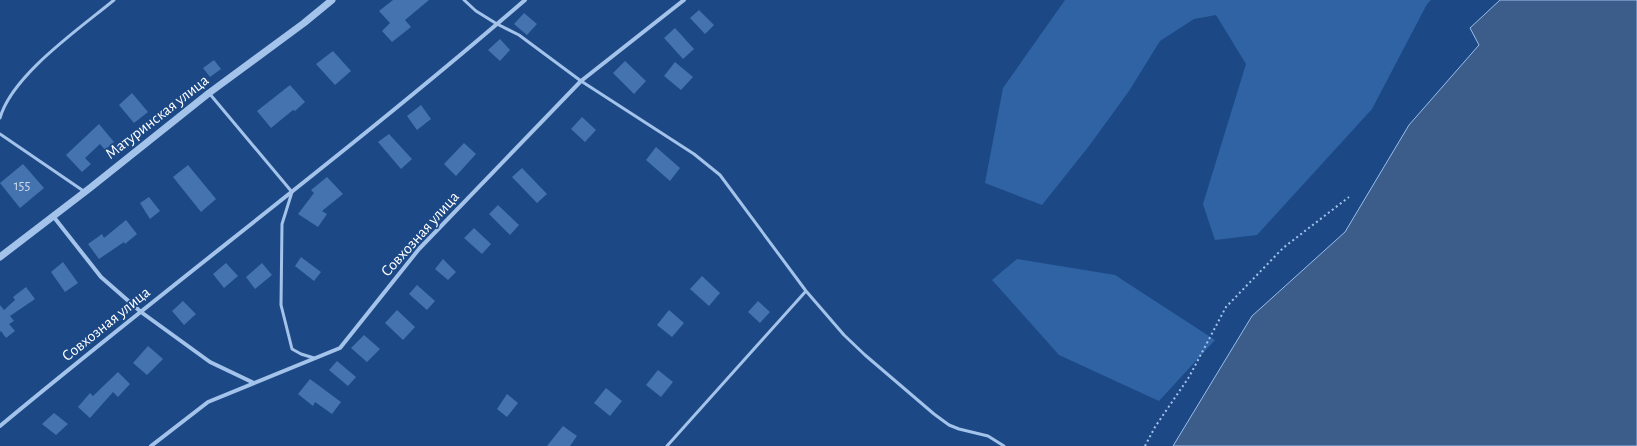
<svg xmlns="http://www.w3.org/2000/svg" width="1637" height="446" viewBox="0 0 1637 446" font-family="'Alegreya Sans',sans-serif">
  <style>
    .green { fill: #3063a4 }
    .water { fill: #3c5d89; stroke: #97beed }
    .building { fill: #4473af }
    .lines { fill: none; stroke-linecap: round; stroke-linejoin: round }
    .path { stroke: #a4c3eb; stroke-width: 2; stroke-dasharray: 2 3; stroke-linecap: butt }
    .service { stroke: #a4c3eb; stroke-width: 3 }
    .minor { stroke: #a4c3eb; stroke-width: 4 }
    .tertiary { stroke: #a4c3eb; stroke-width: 7 }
    .labels { text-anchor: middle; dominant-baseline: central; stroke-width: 3.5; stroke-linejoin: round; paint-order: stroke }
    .number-label { font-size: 14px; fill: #d0dceb }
    .street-label { font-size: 16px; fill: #fff; stroke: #1c4986 }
  </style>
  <rect width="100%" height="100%" fill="#1c4986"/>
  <!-- green -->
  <path class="green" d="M 1065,0 L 1431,0 L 1427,4 L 1372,109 L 1257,235 L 1215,240 L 1203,204 L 1246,64 L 1216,15 L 1194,19 L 1160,41 L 1129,91 L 1089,146 L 1042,205 L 985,183 L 1003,88 Z
    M 1017,259 L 1115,275 L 1215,340 L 1159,401 L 1059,355 L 992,280 Z"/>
  <!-- water -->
  <path class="water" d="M 1500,0 L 1637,0 L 1637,446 L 1173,446 L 1252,316 L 1345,232 L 1409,125 L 1479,45 L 1470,28 Z"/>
  <!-- building -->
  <path class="building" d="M 393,0 L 429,0 L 405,20 L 411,27 L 392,42 L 382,31 L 390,23 L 379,11 Z
    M 699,10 L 714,25 L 705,34 L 690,18 Z
    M 524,13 L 537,24 L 527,35 L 514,24 Z
    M 675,28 L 694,49 L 683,59 L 664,38 Z
    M 500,39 L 510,50 L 500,61 L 488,50 Z
    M 333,51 L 351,71 L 335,85 L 316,64 Z
    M 214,60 L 221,69 L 210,77 L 203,68 Z
    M 625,61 L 646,81 L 634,94 L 613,73 Z
    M 675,62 L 693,77 L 681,90 L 664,76 Z
    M 290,85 L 305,102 L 295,111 L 293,110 L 271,128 L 257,111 Z
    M 132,93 L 148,112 L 134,123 L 119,105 Z
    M 421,105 L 431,119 L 417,130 L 407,116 Z
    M 582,117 L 596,130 L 585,142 L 571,129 Z
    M 99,124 L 114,142 L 105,150 L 100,144 L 85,158 L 91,164 L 82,172 L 66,155 Z
    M 389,134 L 412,159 L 401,169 L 378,142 Z
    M 464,143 L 476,154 L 456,176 L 444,164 Z
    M 656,147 L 680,168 L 670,181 L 646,160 Z
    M 23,164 L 44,188 L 20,208 L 0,183 Z
    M 188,165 L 216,199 L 201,212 L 173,177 Z
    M 522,168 L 547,194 L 537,203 L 512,177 Z
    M 327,177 L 343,194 L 322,211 L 327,214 L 318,227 L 298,214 L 314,193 L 311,190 Z
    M 149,197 L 160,211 L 150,219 L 140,203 Z
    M 498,205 L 519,225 L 510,235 L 489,214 Z
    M 126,220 L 137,234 L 125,244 L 124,242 L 99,259 L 88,244 L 102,234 L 104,238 Z
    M 474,228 L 491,244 L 482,254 L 464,238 Z
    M 301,257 L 321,272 L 314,281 L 295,266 Z
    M 443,259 L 456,272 L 448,280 L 435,269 Z
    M 63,262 L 78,283 L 65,292 L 51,272 Z
    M 226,263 L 238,276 L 224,288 L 213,274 Z
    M 262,263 L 272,275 L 255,289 L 246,277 Z
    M 702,276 L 720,293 L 709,306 L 690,289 Z
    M 417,285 L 435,301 L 427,310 L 409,294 Z
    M 26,287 L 35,299 L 10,316 L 14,321 L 9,324 L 15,331 L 6,338 L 1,331 L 0,332 L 0,305 L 4,310 L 15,300 L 13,297 Z
    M 183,301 L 196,314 L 184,325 L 172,311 Z
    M 758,301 L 770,312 L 760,323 L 748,312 Z
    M 397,310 L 415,327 L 403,340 L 385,323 Z
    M 669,310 L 684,323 L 672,337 L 657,325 Z
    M 364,335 L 380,349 L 367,362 L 351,348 Z
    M 148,346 L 163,359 L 147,375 L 133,363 Z
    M 337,361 L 356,377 L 348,386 L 329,370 Z
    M 658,370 L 673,382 L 661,397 L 646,385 Z
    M 118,372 L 130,384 L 118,397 L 113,392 L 90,418 L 78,407 L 90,393 L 93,396 Z
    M 310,379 L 341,402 L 332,414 L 315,402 L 313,406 L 298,394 Z
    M 606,388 L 622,401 L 610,416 L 594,403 Z
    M 507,394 L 518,403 L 507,417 L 497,409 Z
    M 54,413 L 68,424 L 56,435 L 42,424 Z
    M 563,426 L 577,436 L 570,446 L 547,446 Z"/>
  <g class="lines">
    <!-- path -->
    <path class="path" d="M 1145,446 L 1155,427 L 1189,377 L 1226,307 L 1283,248 L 1349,197"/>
    <!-- service -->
    <path class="service" d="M 464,0 L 476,11 L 497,24 L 519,35 L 581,81 L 694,154 L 720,175 L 806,291 L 844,335 L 865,355 L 934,414 L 949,425 L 959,429 L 988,436 L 1004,446
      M 209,93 L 292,192 L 282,224 L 281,305 L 292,349 L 301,354 L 314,358
      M 0,118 C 12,75 79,29 114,0
      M 0,134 L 85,192
      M 667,446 L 806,291"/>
    <!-- minor -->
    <path class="minor" d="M 53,216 L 101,277 L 141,312 L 210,362 L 254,383
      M 0,426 C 173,282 354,148 525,0
      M 151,446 L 208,402 L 340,348 L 419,249 L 581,81 L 684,0"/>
    <!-- tertiary -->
    <path class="tertiary" d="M 0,257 L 90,188 L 209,93 L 304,23 L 332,0"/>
  </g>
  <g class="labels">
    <!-- number labels -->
    <g class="number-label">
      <text x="22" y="186">155</text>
    </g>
    <!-- street labels -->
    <g class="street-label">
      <text transform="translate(157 117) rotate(-38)">Матуринская улица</text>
      <text transform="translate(420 234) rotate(-48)">Совхозная улица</text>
      <text transform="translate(106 324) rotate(-39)">Совхозная улица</text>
    </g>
  </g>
</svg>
